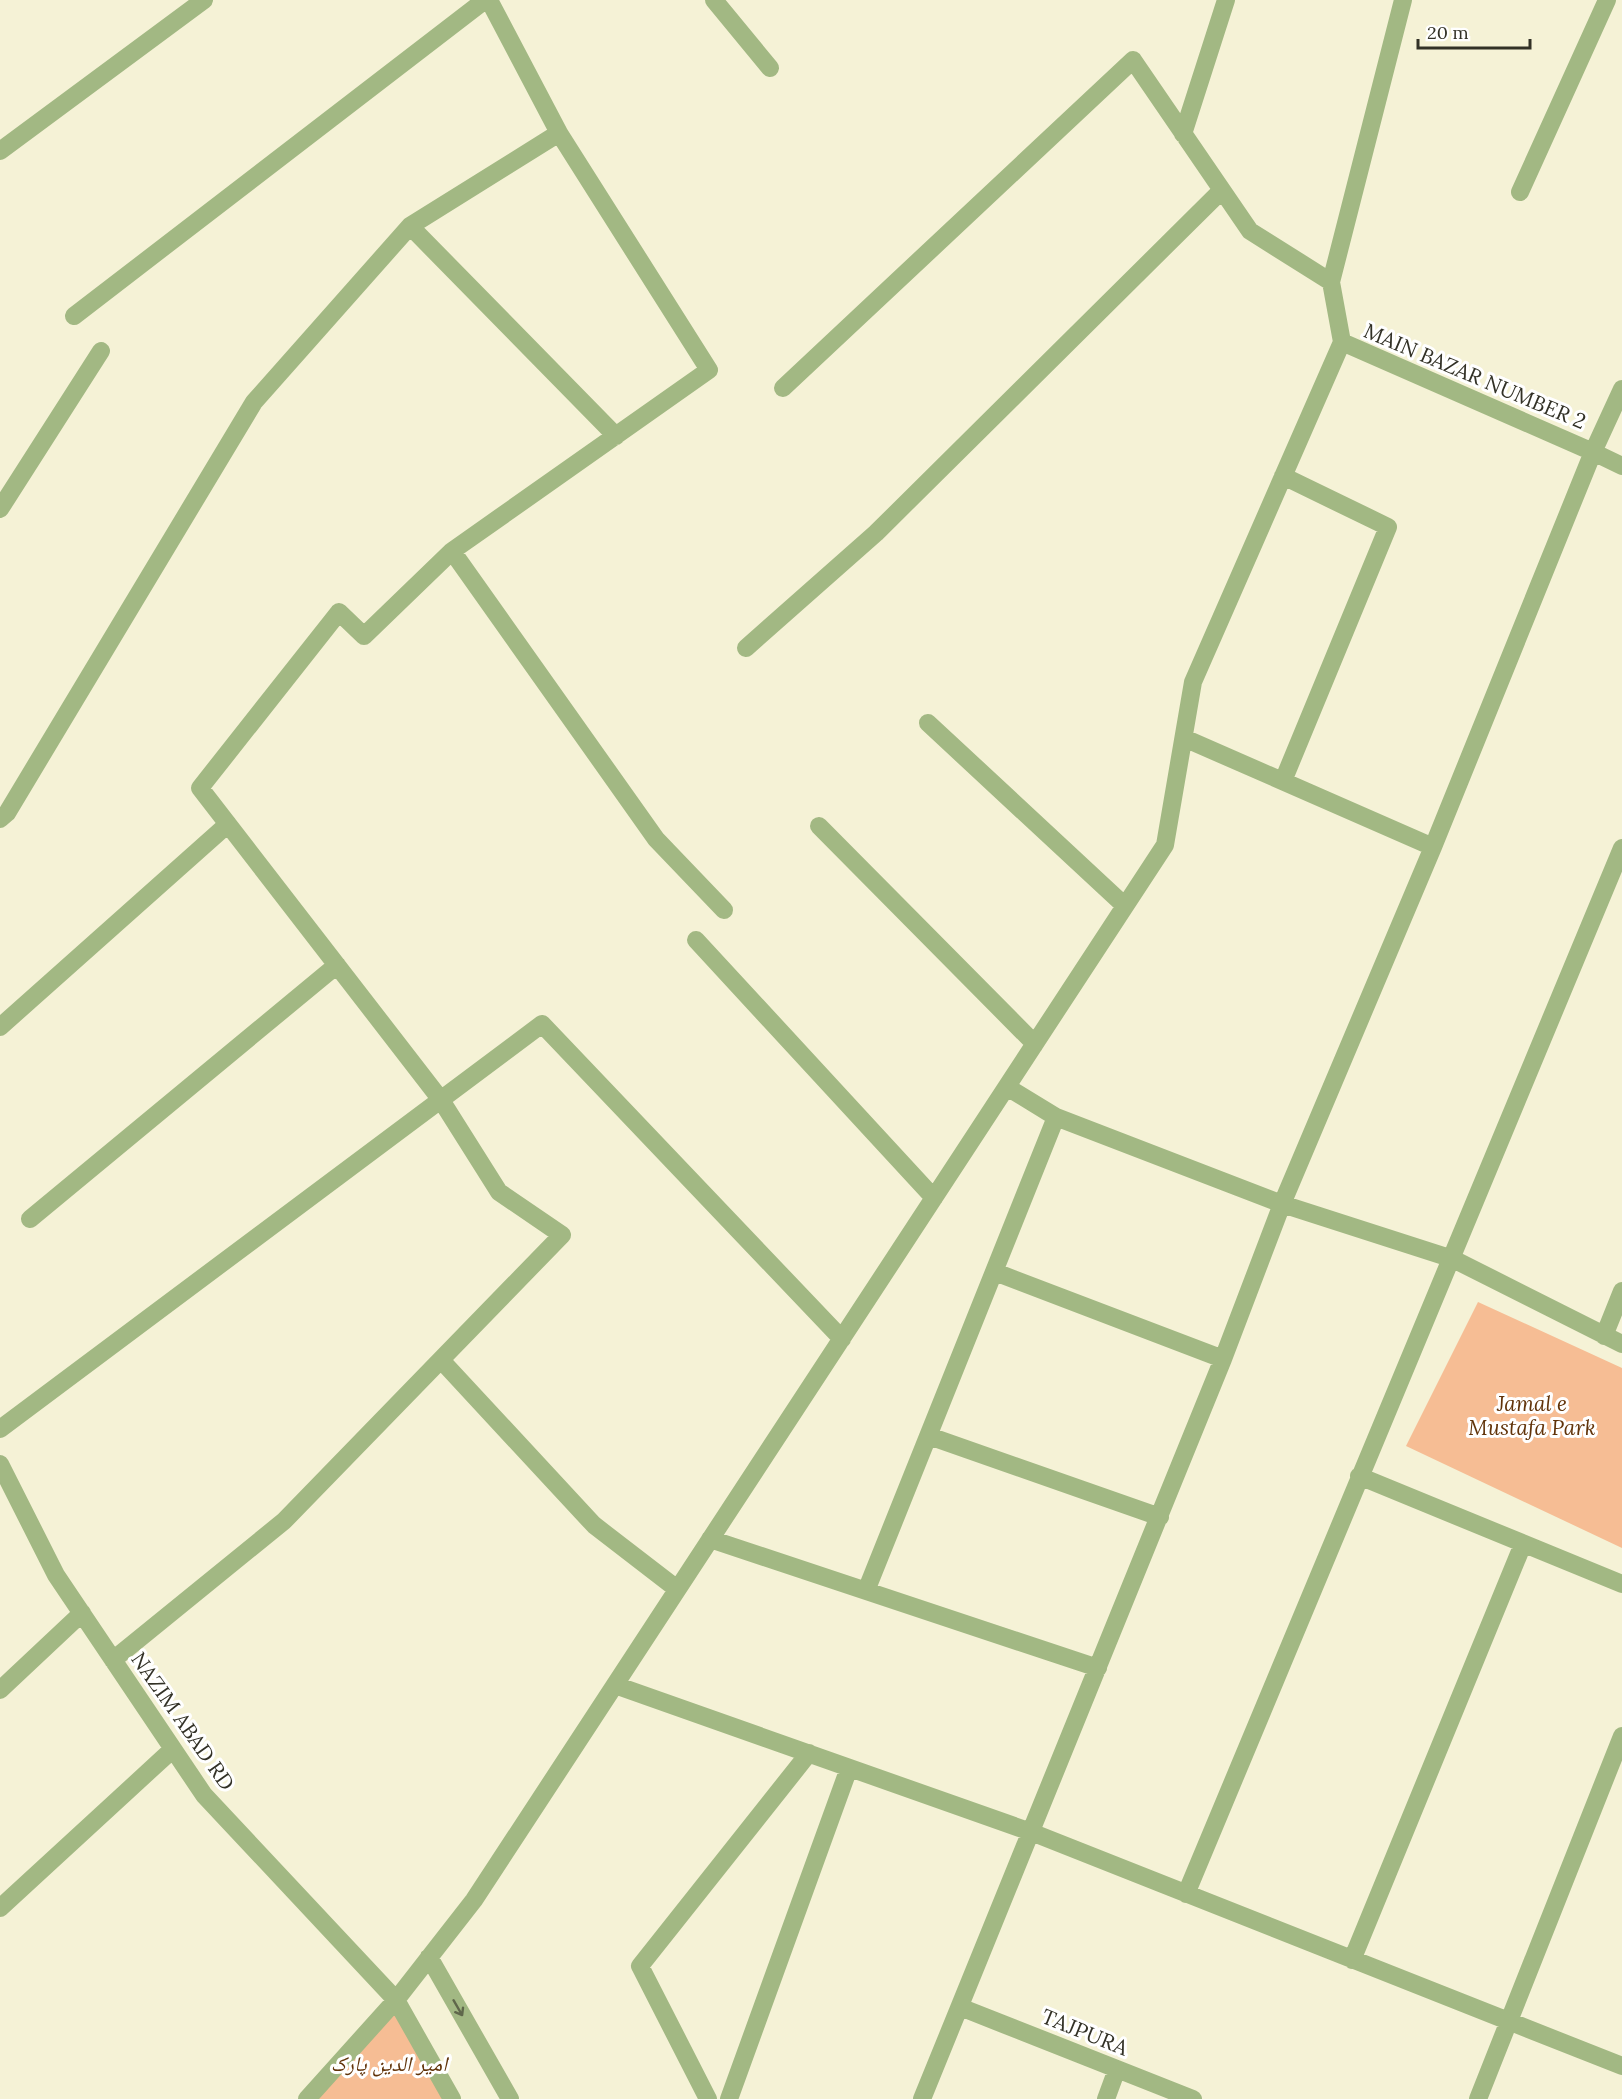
<svg xmlns="http://www.w3.org/2000/svg" width="1622" height="2099" viewBox="0 0 1622 2099" font-family="Lora,'Noto Naskh Arabic',serif">
  <style>
    .green { fill: #f6bd94 }
    .lines { fill: none; stroke-linecap: round; stroke-linejoin: round }
    .minor { stroke: #a2b883; stroke-width: 18 }
    .oneway { stroke: #5f674b }
    .labels { text-anchor: middle; dominant-baseline: central; stroke-width: 6; stroke-linejoin: round; paint-order: stroke }
    .street-label { font-size: 21px; fill: #323126; stroke: #fff }
    .park-label { font-size: 21px; font-style: italic; fill: #613309; stroke: #fff }
  </style>
  <rect width="100%" height="100%" fill="#f5f2d6"/>
  <!-- green -->
  <path class="green" d="M 1478,1302 L 1622,1368 L 1622,1548 L 1406,1446 Z
    M 396,2000 L 452,2099 L 307,2099 Z"/>
  <g class="lines">
    <!-- minor -->
    <path class="minor" d="M 489,0 L 559,133
      M 714,0 L 770,68
      M 1183,134 L 1226,0
      M 0,151 L 204,0
      M 1520,192 L 1607,0
      M 410,226 L 616,436
      M 74,316 L 485,0
      M 1342,342 L 1593,452 L 1622,389
      M 783,388 L 1133,60 L 1250,231 L 1331,282
      M 0,509 L 101,351
      M 452,551 L 656,839 L 724,910
      M 746,648 L 876,533 L 1222,190
      M 928,723 L 1125,906
      M 1184,738 L 1433,847
      M 1283,781 L 1388,527 L 1283,476
      M 0,819 L 7,813 L 254,402 L 410,226 L 559,133 L 709,370 L 452,551 L 364,636 L 339,612 L 200,788 L 441,1100 L 499,1192 L 562,1235 L 284,1521 L 113,1660
      M 819,826 L 1035,1044
      M 696,940 L 934,1198
      M 0,1027 L 228,824
      M 1007,1087 L 1056,1117 L 1282,1204 L 1453,1259 L 1622,1344
      M 30,1219 L 337,965
      M 995,1272 L 1223,1359
      M 1604,1336 L 1622,1291
      M 441,1360 L 594,1525 L 677,1589
      M 0,1429 L 542,1024 L 842,1339
      M 929,1436 L 1160,1517
      M 0,1464 L 56,1575 L 204,1795 L 396,2000 L 452,2099
      M 1359,1476 L 1622,1584
      M 710,1539 L 1098,1668
      M 866,1591 L 1056,1117
      M 615,1685 L 1031,1832 L 1622,2066
      M 0,1690 L 82,1613
      M 1186,1894 C 1331,1545 1478,1198 1622,848
      M 0,1908 L 173,1749
      M 429,1957 L 510,2099
      M 1352,1960 L 1523,1544
      M 960,2007 L 1193,2099
      M 307,2099 L 396,2000 L 474,1900 L 1165,845 L 1193,682 L 1342,342 L 1331,282 L 1403,0
      M 708,2099 L 640,1966 L 809,1753
      M 729,2099 L 849,1768
      M 922,2099 L 1223,1359 L 1282,1204 L 1433,847 L 1593,452 L 1622,466
      M 1106,2099 L 1117,2069
      M 1478,2099 L 1622,1736"/>
  </g>
  <!-- one-way arrows -->
  <defs><path id="oneway-shaft" d="M-6 0H5M1.5-3L5.5 0L1.5 3" fill="none" stroke-width="1.6" stroke-linecap="round" stroke-linejoin="round" transform="scale(1.5)"/></defs>
  <use class="oneway" href="#oneway-shaft" transform="translate(458 2008) rotate(60)"/>
  <g class="labels">
    <!-- street labels -->
    <g class="street-label">
      <text transform="translate(1475 376) rotate(23)">MAIN BAZAR NUMBER 2</text>
      <text transform="translate(183 1721) rotate(55)">NAZIM ABAD RD</text>
      <text transform="translate(1085 2032) rotate(22)">TAJPURA</text>
    </g>
    <!-- park labels -->
    <g class="park-label">
      <text x="1532" y="1403">Jamal e<tspan x="1532" dy="24">Mustafa Park</tspan></text>
      <text x="389" y="2063">امیر الدین پارک</text>
    </g>
  </g>
  <!-- scale -->
  <path d="M1418 39v9h112v-9" fill="none" stroke="#323126" stroke-width="3"/>
  <text x="1427" y="39" font-size="18" fill="#323126" stroke="#ffffff" stroke-width="4.5" paint-order="stroke">20 m</text>
</svg>
